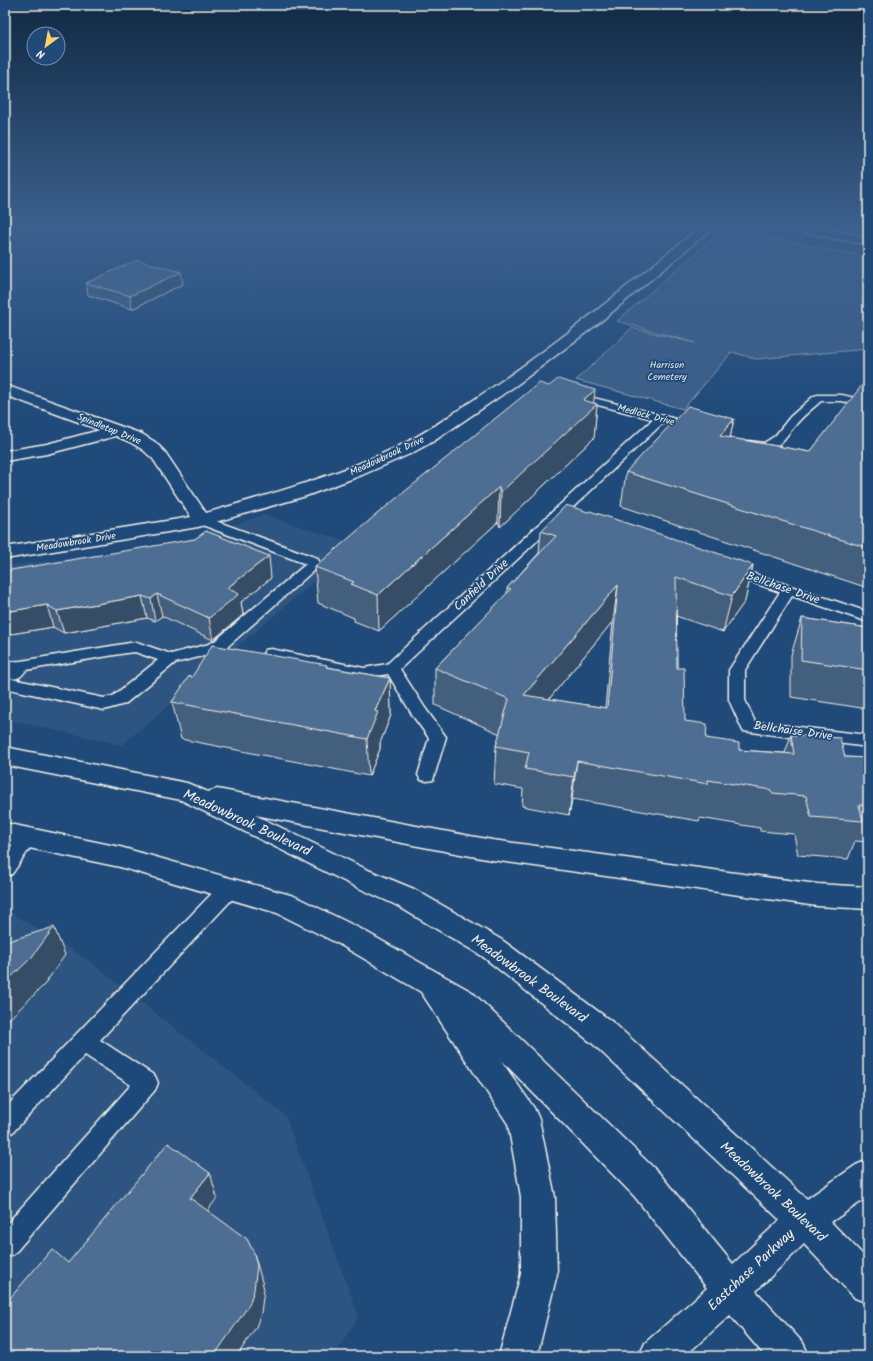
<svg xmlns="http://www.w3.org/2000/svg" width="873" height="1361" viewBox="0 0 873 1361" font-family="Kalam,sans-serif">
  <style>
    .built { fill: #2d5581 }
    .green { fill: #3a5f88; stroke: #97a8b8 }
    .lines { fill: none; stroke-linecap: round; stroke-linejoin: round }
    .service-casing { stroke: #f4f1e8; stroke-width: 3 }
    .minor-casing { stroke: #f4f1e8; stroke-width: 3 }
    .tertiary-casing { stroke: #f4f1e8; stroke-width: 3 }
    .secondary-casing { stroke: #f4f1e8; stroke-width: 3 }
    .service { fill: #1f4a7a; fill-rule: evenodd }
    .minor { fill: #1f4a7a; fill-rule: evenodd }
    .tertiary { fill: #1f4a7a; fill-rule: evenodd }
    .secondary { fill: #1f4a7a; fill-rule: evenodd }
    .wall { fill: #425f7e; stroke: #f4f1e8; fill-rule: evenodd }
    .shaded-wall { fill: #364d66; stroke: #f4f1e8 }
    .building { fill: #4d6e92; stroke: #f4f1e8; fill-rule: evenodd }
    .labels { text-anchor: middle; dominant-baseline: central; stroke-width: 3.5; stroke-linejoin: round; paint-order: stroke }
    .far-park-label { font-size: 10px; fill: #e1e2de; stroke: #1f4a7a }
    .far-street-label { font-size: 10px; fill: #f4f1e8; stroke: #1f4a7a }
    .street-label { font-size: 12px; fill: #f4f1e8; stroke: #1f4a7a }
    .near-street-label { font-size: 14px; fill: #f4f1e8; stroke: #1f4a7a }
  </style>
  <rect width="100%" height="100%" fill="#1f4a7a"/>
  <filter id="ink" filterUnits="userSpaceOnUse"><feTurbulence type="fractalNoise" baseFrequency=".025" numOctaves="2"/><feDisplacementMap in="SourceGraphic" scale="8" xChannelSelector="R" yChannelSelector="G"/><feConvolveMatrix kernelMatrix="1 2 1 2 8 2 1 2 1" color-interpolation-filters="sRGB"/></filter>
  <g filter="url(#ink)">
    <!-- built -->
    <path class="built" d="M 265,515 L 357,545 L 122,745 L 5,719 L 5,566 L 161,547 Z
      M 5,909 L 88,960 L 285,1115 L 359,1317 L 333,1356 L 5,1356 Z"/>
    <!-- green -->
    <path class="green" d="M 724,229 L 868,257 L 868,349 L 756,359 L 732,352 L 683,409 L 576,380 L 632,328 L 695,343 L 617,321 Z"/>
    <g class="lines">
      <defs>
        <path id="service" d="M 574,393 L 665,416 L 698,426 L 700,429 L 698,432 L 694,433 L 663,423 L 400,669 L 425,708 L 446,737 L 433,780 L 427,781 L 421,780 L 418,775 L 429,738 L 413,716 L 388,674 L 364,678 L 271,659 L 265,658 L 263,654 L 265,650 L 271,649 L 364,668 L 387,664 L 653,419 L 570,398 L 568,396 L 570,394 Z
          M 818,395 L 842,395 L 868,401 L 868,408 L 842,401 L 821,401 C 813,408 804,415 798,422 C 779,444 777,456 745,448 L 743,445 L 745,442 L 749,441 L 764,443 L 775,436 L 790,417 L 814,396 Z
          M 202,516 L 317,558 L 321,564 L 226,648 L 219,652 L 175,663 L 125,704 L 104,710 L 5,688 L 5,678 L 7,678 L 104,698 L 113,696 L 158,660 L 135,652 L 126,653 L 26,670 C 21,677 18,680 9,678 L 7,674 L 8,672 L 5,672 L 5,662 L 21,661 L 136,642 L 171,654 L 209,644 L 216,640 L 306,564 L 197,523 L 195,520 L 197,517 Z
          M 731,566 L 868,612 L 868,622 L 792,596 L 745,670 L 745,700 L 755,722 L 868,735 L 868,747 L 743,731 L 729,700 L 729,670 L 780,592 L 726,573 L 724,570 L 726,567 Z
          M 28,831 L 35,833 L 37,838 L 12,874 L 5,877 L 5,855 L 21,833 Z
          M 230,880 L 237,882 L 240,888 L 237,894 L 100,1040 L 155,1076 L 158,1083 L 155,1090 L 14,1254 L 5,1258 L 5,1226 L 131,1085 L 85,1055 L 13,1132 L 5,1135 L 5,1108 L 223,882 Z"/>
        <path id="minor" d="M 700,227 L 714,227 L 600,322 L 518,384 L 434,441 L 410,454 L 362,475 L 306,496 L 198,527 L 5,559 L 5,547 L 191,517 L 153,459 L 143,450 L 130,442 L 116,436 L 47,454 L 5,461 L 5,451 L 47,444 L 100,430 L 5,395 L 5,385 L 142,434 L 155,442 L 165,452 L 206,513 C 272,494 335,476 397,447 C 424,434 448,417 472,401 C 552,349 626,287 700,227 Z"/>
        <path id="tertiary" d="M 791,227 L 817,227 L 868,237 L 868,245 L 797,231 Z"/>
        <path id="secondary" d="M 5,747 L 187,783 L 208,792 L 217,789 L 492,840 L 817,884 L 868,887 L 868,909 L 817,906 L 492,860 L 255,815 L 368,870 L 414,889 L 502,940 L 615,1024 L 807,1199 L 856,1165 L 868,1160 L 868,1197 L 831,1222 L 868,1260 L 868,1303 L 855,1298 L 804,1244 L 756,1291 L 803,1343 L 809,1356 L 765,1356 L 730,1315 L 685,1356 L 639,1356 L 645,1343 L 707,1288 L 635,1197 L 500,1059 L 534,1108 L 539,1119 L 555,1197 L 557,1274 L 537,1356 L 499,1356 L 521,1274 L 521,1197 L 508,1124 L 421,992 L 339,944 L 277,913 L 120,867 L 5,843 L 5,823 L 120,847 L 294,896 L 359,928 L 472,992 L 659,1173 L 733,1264 L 780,1220 L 593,1044 L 482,956 L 396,905 L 350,884 L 181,800 L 5,765 Z"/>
      </defs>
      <!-- service casing -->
      <use href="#service" class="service-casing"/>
      <!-- minor casing -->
      <use href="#minor" class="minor-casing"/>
      <!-- tertiary casing -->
      <use href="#tertiary" class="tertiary-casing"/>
      <!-- secondary casing -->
      <use href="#secondary" class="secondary-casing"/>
      <!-- service -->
      <use href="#service" class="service"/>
      <!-- minor -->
      <use href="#minor" class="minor"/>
      <!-- tertiary -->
      <use href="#tertiary" class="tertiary"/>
      <!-- secondary -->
      <use href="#secondary" class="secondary"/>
    </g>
    <!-- wall -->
    <path class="wall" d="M 86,283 L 183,284 L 132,309 L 88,295 Z
      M 868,381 L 868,588 L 621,506 L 626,472 L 734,419 L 730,438 L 810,452 Z
      M 594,403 L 597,404 L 594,438 L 500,527 L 498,522 L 379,631 L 354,621 L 354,618 L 318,603 L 315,567 Z
      M 541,531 L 753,565 L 745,601 L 723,632 L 676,616 L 677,668 L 685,721 L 706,738 L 739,750 L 785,753 L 791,735 L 845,757 L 868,758 L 868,842 L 855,841 L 848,859 L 798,855 L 794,834 L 760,831 L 760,828 L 700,818 L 699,821 L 572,799 L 569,815 L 522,806 L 523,789 L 494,784 L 496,746 L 500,734 L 435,705 L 435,668 L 507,594 L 507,588 L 539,553 ZM 613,621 L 605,708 L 549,699 Z
      M 5,571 L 271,578 L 241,602 L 243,615 L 213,640 L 162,616 L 155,621 L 147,618 L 64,633 L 53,627 L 5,635 Z
      M 802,618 L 868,628 L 868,709 L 791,697 L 791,655 Z
      M 327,667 L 390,678 L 391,715 L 380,743 L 380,749 L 369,776 L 181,739 L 172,702 L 192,677 Z"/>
    <!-- shaded-wall -->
    <path class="shaded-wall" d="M 181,272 L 183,284 L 132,309 L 130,296 Z
      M 595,390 L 593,408 L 597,404 L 594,438 L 500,527 L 501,492 L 583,400 Z
      M 734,419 L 727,452 L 720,436 Z
      M 499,487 L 498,522 L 379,631 L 378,595 Z
      M 269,556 L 271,578 L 241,602 L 243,615 L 213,640 L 209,618 L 227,588 Z
      M 753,565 L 745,601 L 723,632 L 732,596 Z
      M 618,585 L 613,621 L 522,732 L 524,695 Z
      M 157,594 L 162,616 L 155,621 L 151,599 Z
      M 142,596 L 147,618 L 64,633 L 57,611 Z
      M 47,605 L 53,627 L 5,635 L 5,612 Z
      M 390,678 L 391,715 L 380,743 L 380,749 L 369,776 L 367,739 L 375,711 Z
      M 577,761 L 572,799 L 569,815 L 574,777 Z
      M 54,927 L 65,955 L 44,985 L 5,1023 L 5,983 Z
      M 210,1173 L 217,1198 L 199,1222 L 190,1198 Z
      M 254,1253 L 264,1289 L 261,1313 L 256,1327 L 237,1356 L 214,1356 Z"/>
    <!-- building -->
    <path class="building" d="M 137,260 L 181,272 L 130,296 L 86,283 Z
      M 558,379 L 595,390 L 583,400 L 597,404 L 501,492 L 499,487 L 378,595 L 351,584 L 354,582 L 315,567 L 377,514 L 539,383 L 549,386 Z
      M 866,380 L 868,381 L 868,548 L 626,472 L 688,406 L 734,419 L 720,436 L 810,452 Z
      M 566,505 L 588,512 L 590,511 L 753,565 L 732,596 L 676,577 L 677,668 L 684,668 L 685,721 L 707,724 L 706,738 L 739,743 L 739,750 L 794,754 L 791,735 L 840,738 L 845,757 L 868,758 L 868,805 L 859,805 L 863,821 L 811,817 L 806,796 L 772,793 L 771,790 L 708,780 L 708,784 L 577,761 L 574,777 L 525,769 L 529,752 L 496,746 L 509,699 L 435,668 L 511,589 L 507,588 L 556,536 L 541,531 ZM 618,585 L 607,708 L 524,695 Z
      M 206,531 L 269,556 L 227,588 L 239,594 L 209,618 L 157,594 L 151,599 L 142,596 L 57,611 L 47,605 L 5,612 L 5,571 L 195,539 Z
      M 802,618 L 868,628 L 868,670 L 801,660 Z
      M 212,645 L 327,665 L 326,667 L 390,678 L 375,711 L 378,712 L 367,739 L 172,702 L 189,676 L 192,677 Z
      M 54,927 L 32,957 L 5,983 L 5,942 Z
      M 168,1143 L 210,1173 L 190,1198 L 247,1239 L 254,1253 L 257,1266 L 254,1290 L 249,1305 L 214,1356 L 5,1356 L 5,1304 L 52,1249 L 68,1263 Z"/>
  </g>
  <!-- sky -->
  <linearGradient id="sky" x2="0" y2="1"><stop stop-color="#112943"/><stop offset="0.54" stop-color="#3c608d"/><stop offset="1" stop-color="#3c608d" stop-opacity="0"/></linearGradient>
  <rect width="873" height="418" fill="url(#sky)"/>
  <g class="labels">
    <!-- far-park labels -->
    <g class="far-park-label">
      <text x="667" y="365">Harrison<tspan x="667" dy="12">Cemetery</tspan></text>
    </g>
    <!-- far-street labels -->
    <g class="far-street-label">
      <text transform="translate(646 415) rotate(15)">Medlock Drive</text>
      <text transform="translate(109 429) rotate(22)">Spindletop Drive</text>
      <text transform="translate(387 456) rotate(-25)">Meadowbrook Drive</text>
      <text transform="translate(76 542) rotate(-9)">Meadowbrook Drive</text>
    </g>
    <!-- street labels -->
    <g class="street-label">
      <text transform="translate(481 585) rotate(-43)">Canfield Drive</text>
      <text transform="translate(783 588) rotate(19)">Bellchase Drive</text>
      <text transform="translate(793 731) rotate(8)">Bellchaise Drive</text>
    </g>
    <!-- near-street labels -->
    <g class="near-street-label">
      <text transform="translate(247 823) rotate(25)">Meadowbrook Boulevard</text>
      <text transform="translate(529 979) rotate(36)">Meadowbrook Boulevard</text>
      <text transform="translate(773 1192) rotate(43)">Meadowbrook Boulevard</text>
      <text transform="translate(751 1270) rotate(-43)">Eastchase Parkway</text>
    </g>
  </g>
  <!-- margin -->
  <rect width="873" height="1361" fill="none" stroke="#1f4a7a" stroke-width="20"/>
  <rect x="10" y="10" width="853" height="1341" fill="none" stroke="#f4f1e8" stroke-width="1.5" filter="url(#ink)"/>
  <!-- north arrow -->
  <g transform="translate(46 46) rotate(212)"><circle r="19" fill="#1f4a7a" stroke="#748da6"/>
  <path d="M0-3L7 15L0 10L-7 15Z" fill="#ffd166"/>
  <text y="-6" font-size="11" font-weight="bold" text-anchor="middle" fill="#f4f1e8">N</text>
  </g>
</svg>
